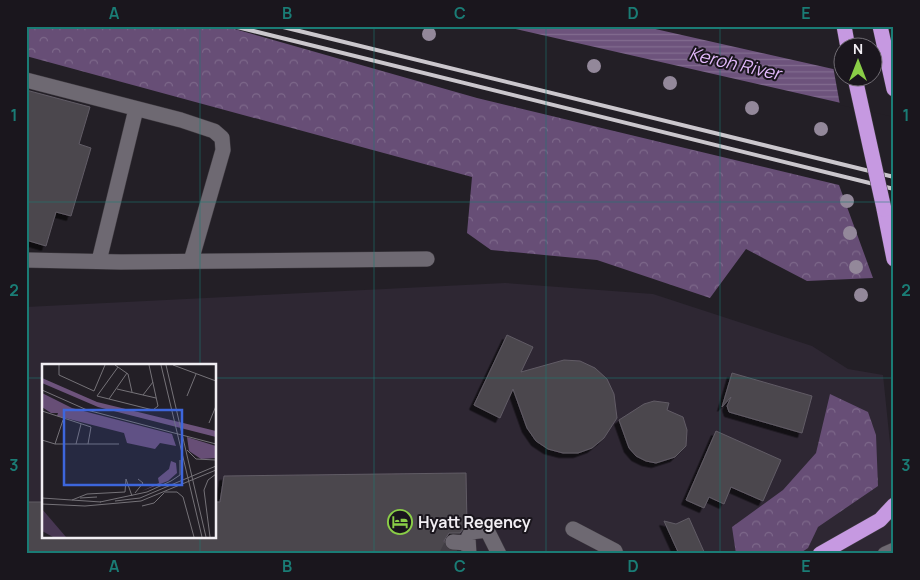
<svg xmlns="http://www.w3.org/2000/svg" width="920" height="580" viewBox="0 0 920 580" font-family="Manrope,sans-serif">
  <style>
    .built { fill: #2e2733; fill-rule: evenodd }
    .forest { fill: url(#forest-crowns) }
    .water { fill: url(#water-rules) }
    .pier { fill: #231f26 }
    .building { fill: #4b464e; stroke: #615c65; filter: url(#shadow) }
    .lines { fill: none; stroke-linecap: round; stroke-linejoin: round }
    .minor-tunnel { stroke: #423e45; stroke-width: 15; stroke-dasharray: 15 8; stroke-linecap: butt }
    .minor-casing { stroke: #3f3b41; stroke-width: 16 }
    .highway-casing { stroke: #3f3b41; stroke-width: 16 }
    .minor { stroke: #6e6972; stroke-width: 15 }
    .highway { stroke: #c699e1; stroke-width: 15 }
    .rail { stroke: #cbc7cd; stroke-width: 4 }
    .highway-bridge-casing { stroke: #3f3b41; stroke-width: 16; stroke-linecap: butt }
    .highway-bridge { stroke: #c699e1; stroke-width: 15 }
    .tree { fill: #93889a }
    .grid { fill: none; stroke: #1a7c75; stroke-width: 1; stroke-opacity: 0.55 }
    .labels { text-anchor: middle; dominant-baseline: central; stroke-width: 4; stroke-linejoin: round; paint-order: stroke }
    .poi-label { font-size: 16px; font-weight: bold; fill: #f1eef3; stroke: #1a161d; text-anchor: start }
    .water-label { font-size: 18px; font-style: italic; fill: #e1b8fa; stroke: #1a161d }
    .inset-road { fill: none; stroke: #757278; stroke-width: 1 }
    .view { fill: #3d66dc; fill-opacity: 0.15; stroke: #3d66dc; stroke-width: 2.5 }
    .inset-edge { fill: none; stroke: #f1eef3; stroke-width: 2.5 }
    .neatline { fill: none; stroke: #1a7c75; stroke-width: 2 }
    .grid-label { font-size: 16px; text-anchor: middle; font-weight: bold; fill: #1a7c75 }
  </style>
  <defs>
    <pattern id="forest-crowns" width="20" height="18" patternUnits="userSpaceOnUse" patternTransform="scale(1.25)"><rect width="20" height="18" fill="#674e76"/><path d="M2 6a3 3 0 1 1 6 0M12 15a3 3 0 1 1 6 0" fill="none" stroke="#7d688a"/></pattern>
    <pattern id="water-rules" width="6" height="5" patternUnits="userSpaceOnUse" patternTransform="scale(1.25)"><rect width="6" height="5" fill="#6d537c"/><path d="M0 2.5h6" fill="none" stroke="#826c8f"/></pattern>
    <filter id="shadow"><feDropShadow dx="-4.5" dy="4.5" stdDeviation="0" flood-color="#0009"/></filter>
  </defs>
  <rect width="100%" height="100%" fill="#231f26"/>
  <!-- built -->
  <path class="built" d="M 505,283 L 653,294 L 812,346 L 848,369 L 883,375 L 894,482 L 894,554 L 26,554 L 26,307 ZM 44,365 L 215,365 L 215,536 L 44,536 Z"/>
  <!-- forest -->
  <path class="forest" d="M 26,26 L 224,26 L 477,98 L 839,185 L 873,278 L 807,281 L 746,249 L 710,298 L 597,260 L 491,250 L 467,233 L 472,177 L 26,56 Z
    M 830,394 L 868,412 L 876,435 L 878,486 L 818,527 L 808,548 L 799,554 L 736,554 L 732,527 L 783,490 L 816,453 Z"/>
  <!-- water -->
  <path class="water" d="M 502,26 L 642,26 L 842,71 L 842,78 L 873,77 L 894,115 Z"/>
  <!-- pier -->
  <path class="pier" d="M 833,66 L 842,68 L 842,78 L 872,78 L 873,75 L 894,80 L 894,117 L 840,105 Z"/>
  <!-- building -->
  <path class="building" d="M 26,90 L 90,107 L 79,144 L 91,148 L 71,216 L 56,212 L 46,246 L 26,240 Z
    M 507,335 L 533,347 L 521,372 L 564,360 L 580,361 L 595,368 L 607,379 L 614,394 L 617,418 L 604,438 L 592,448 L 578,453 L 563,453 L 548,449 L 536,441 L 527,428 L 513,389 L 500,418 L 474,405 Z
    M 732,373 L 812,396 L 802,433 L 729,412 L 727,406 L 731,397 L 722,407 Z
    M 654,401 L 669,403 L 667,410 L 683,417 L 687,430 L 686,446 L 675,457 L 656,463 L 646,461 L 636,456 L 629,448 L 619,420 L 644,404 Z
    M 716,431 L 781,460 L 763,501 L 731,487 L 724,504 L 709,497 L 704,508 L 686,500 Z
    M 466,473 L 467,524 L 460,533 L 449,533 L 444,541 L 447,549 L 459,552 L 460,554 L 26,554 L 26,502 L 44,502 L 44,536 L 215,536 L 215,502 L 220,502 L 224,476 Z
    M 689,518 L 705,554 L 679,554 L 664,521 L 676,524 Z"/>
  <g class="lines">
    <!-- minor-tunnel -->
    <path class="minor-tunnel" d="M 447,554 L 453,542"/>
    <defs>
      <path id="minor" d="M 26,80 L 181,120 L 214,131 L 222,138 L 223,150 L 191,261
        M 26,260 L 121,262 L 427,259
        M 99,261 L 136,109
        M 573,529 L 615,551 L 616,554
        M 453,542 L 468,543
        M 469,554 L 468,538 L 471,532 L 487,530 L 499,554
        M 885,554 L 894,550"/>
      <path id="highway" d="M 844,26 L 848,48
        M 880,26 L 894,89
        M 884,209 L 894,259
        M 820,554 L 880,520 L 894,505"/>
    </defs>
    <!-- minor casing -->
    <use href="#minor" class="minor-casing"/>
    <!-- highway casing -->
    <use href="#highway" class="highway-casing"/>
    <!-- minor -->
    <use href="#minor" class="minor"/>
    <!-- highway -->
    <use href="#highway" class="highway"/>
    <!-- rail -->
    <path class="rail" d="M 233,26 L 894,189
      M 279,26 L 894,177"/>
    <defs>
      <path id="highway-bridge" d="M 855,78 L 884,209"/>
    </defs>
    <!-- highway-bridge casing -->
    <use href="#highway-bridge" class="highway-bridge-casing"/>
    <!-- highway-bridge -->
    <use href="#highway-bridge" class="highway-bridge"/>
  </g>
  <!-- trees -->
  <g class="tree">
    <circle cx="429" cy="34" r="7"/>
    <circle cx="594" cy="66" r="7"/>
    <circle cx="670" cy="83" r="7"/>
    <circle cx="752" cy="108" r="7"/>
    <circle cx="821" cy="129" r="7"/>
    <circle cx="847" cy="201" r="7"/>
    <circle cx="850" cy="233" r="7"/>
    <circle cx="856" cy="267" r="7"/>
    <circle cx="861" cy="295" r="7"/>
  </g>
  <!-- grid -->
  <path class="grid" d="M 200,26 L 200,365M 374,26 L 374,554M 546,26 L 546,554M 720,26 L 720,554M 26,202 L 894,202M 26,378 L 44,378M 215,378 L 894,378M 200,536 L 200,554"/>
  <!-- icons -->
  <defs>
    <symbol id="hotel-ring" viewBox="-11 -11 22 22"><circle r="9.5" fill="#1a161d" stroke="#8ace47" stroke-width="1.5"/><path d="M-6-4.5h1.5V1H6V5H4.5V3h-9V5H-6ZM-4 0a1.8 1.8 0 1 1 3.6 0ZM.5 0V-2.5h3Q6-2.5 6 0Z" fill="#8ace47"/></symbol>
  </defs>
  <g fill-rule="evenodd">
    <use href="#hotel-ring" x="386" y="508" width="28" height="28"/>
  </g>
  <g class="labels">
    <!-- poi labels -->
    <g class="poi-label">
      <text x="418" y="522">Hyatt Regency</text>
    </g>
    <!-- water labels -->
    <g class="water-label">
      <text transform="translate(735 63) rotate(13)">Keroh River</text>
    </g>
  </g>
  <!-- overview -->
  <g transform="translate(42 364)">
    <rect width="174" height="174" fill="#231f26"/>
    <path d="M 0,145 L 24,173 L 11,173 L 0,167 Z" fill="#473652"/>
    <path d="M 0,29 L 30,44 L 130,70 L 134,82 L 118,79 L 113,85 L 85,79 L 82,69 L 15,52 L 16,49 L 9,49 L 0,43 ZM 145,73 L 174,82 L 174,94 L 159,95 L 147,87 ZM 129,97 L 134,99 L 135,109 L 126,117 L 100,127 L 117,119 L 116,114 L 127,105 Z" fill="#674e76"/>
    <path d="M 0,14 L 55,38 L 174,67 L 174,73 L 56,43 L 0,19 Z" fill="#6d537c"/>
    <path class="inset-road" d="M 17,1 L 17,11 L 52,27 L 63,1M 73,1 L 86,10 L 90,28M 119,1 L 160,173M 124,1 L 164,173M 131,1 L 174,17M 76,3 L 55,32 L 111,46 L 116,42 L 107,1M 75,25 L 114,34M 0,26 L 45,46 L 174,80M 101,31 L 111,18M 145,32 L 154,10M 67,35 L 85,9M 0,47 L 49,63 L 46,80M 167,59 L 174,42M 0,76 L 13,80 L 77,80M 13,80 L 21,56M 34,80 L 39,60M 145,86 L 154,95 L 174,96M 83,128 L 84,115 L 90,132M 122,128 L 135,128 L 141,133 L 152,173M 93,129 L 101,119 L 96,115M 0,134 L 59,138M 38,134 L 55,133M 30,136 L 45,130 L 83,128M 73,137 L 98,134 L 174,102M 58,138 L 105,128 L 129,117 L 138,111 L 138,96M 0,140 L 43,142 L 99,137 L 174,106M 100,142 L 112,139 L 122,129M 168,173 L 162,126 L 166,116 L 174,110"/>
    <path class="view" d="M 22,46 L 140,46 L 140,121 L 22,121 Z"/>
    <rect width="174" height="174" class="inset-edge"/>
  </g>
  <!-- border -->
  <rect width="920" height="580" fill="none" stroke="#1a161d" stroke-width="55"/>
  <!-- north arrow -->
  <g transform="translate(858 62)"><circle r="24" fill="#1a161d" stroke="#706c73"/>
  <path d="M0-4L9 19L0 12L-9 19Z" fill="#8ace47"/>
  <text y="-8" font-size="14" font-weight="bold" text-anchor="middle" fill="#f1eef3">N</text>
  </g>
  <rect x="28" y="28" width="864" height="524" class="neatline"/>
  <g class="grid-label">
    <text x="114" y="19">A</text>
    <text x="287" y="19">B</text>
    <text x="460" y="19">C</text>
    <text x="633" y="19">D</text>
    <text x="806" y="19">E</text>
    <text x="14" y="121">1</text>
    <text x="906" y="121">1</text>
    <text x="14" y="296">2</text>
    <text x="906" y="296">2</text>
    <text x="14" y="471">3</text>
    <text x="906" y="471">3</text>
    <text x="114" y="572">A</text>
    <text x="287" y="572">B</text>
    <text x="460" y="572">C</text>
    <text x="633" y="572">D</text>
    <text x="806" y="572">E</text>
  </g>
</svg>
